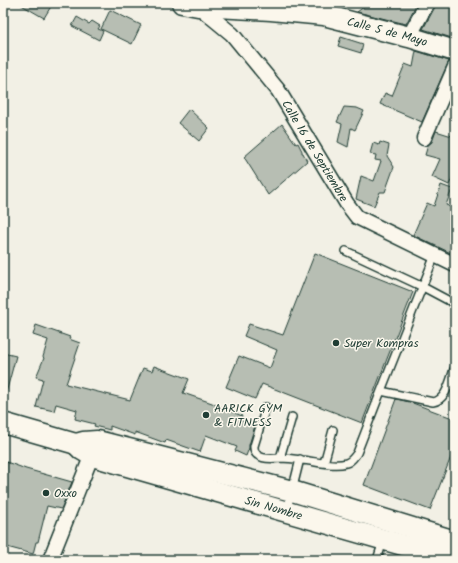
<svg xmlns="http://www.w3.org/2000/svg" width="458" height="563" viewBox="0 0 458 563" font-family="Kalam,sans-serif">
  <style>
    .building { fill: #b7beb3; stroke: #1f3d34 }
    .lines { fill: none; stroke-linecap: round; stroke-linejoin: round }
    .lane-casing { stroke: #1f3d34; stroke-width: 10 }
    .street-casing { stroke: #1f3d34; stroke-width: 17 }
    .secondary-casing { stroke: #1f3d34; stroke-width: 23 }
    .lane { stroke: #fbf7ec; stroke-width: 7 }
    .street { stroke: #fbf7ec; stroke-width: 14 }
    .secondary { stroke: #fbf7ec; stroke-width: 20 }
    .poi-dot { fill: #1f3d34; stroke: #fbf7ec; stroke-width: 1.5 }
    .labels { text-anchor: middle; dominant-baseline: central; stroke-width: 3; stroke-linejoin: round; paint-order: stroke }
    .street-label { font-size: 12px; fill: #1f3d34; stroke: #fbf7ec }
    .poi-label { font-size: 12px; fill: #1f3d34; stroke: #fbf7ec; text-anchor: start }
  </style>
  <rect width="100%" height="100%" fill="#f2f0e5"/>
  <filter id="ink" filterUnits="userSpaceOnUse"><feTurbulence type="fractalNoise" baseFrequency=".025" numOctaves="2"/><feDisplacementMap in="SourceGraphic" scale="8" xChannelSelector="R" yChannelSelector="G"/><feConvolveMatrix kernelMatrix="1 2 1 2 8 2 1 2 1" color-interpolation-filters="sRGB"/></filter>
  <g filter="url(#ink)">
    <!-- building -->
    <path class="building" d="M 18,3 L 53,3 L 44,18 Z
      M 369,3 L 417,3 L 406,24 L 357,12 Z
      M 435,3 L 455,3 L 455,39 L 423,29 L 435,7 Z
      M 110,10 L 141,25 L 132,44 L 101,29 Z
      M 77,17 L 89,24 L 92,21 L 100,26 L 98,29 L 103,31 L 99,40 L 72,26 Z
      M 341,37 L 363,44 L 361,53 L 338,46 Z
      M 416,51 L 449,61 L 422,122 L 380,104 L 385,93 L 392,96 L 405,64 L 413,67 Z
      M 344,107 L 357,108 L 364,111 L 355,130 L 351,128 L 348,147 L 338,142 L 342,124 L 337,122 Z
      M 189,109 L 209,128 L 199,141 L 178,123 Z
      M 282,124 L 296,144 L 298,143 L 302,151 L 302,153 L 303,153 L 307,161 L 268,195 L 244,157 Z
      M 436,131 L 455,137 L 455,172 L 449,185 L 432,177 L 440,159 L 425,155 L 428,145 L 432,142 Z
      M 380,142 L 389,145 L 387,156 L 394,167 L 385,192 L 380,192 L 374,206 L 356,199 L 361,176 L 374,181 L 381,161 L 375,160 L 376,155 L 370,154 L 373,143 L 379,145 Z
      M 441,185 L 452,189 L 446,205 L 455,209 L 455,255 L 413,235 L 427,203 L 434,206 Z
      M 315,253 L 413,292 L 362,423 L 262,384 L 255,399 L 226,387 L 239,356 L 270,368 L 277,350 L 244,336 L 249,324 L 283,335 Z
      M 36,325 L 70,337 L 69,339 L 80,343 L 66,384 L 130,400 L 143,368 L 152,371 L 154,366 L 189,379 L 183,393 L 212,403 L 242,416 L 240,420 L 255,426 L 249,445 L 249,448 L 246,456 L 235,451 L 237,447 L 206,435 L 200,452 L 166,440 L 165,443 L 135,432 L 135,435 L 110,426 L 110,430 L 94,426 L 95,424 L 75,419 L 77,410 L 56,404 L 54,411 L 36,407 L 43,379 L 36,377 L 44,358 L 43,357 L 48,340 L 33,335 Z
      M 3,353 L 16,356 L 6,393 L 3,392 Z
      M 396,399 L 410,402 L 455,419 L 455,447 L 430,510 L 364,485 Z
      M 3,461 L 15,465 L 26,469 L 72,482 L 61,509 L 47,506 L 38,542 L 36,542 L 33,554 L 3,546 Z"/>
    <g class="lines">
      <defs>
        <path id="lane" d="M 346,251 L 423,287 L 455,304
          M 381,391 L 435,255
          M 266,407 L 254,446 C 253,460 270,459 280,458
          M 292,417 L 280,458 C 287,458 295,459 302,460 C 314,461 334,467 346,463 C 351,462 354,457 357,453 L 381,391 L 433,402 C 447,400 450,379 455,367
          M 324,463 L 333,430
          M 286,511 L 292,491 L 300,459
          M 377,560 L 383,541"/>
        <g id="street">
          <path id="s1" d="M 199,4 L 198,6 L 232,34 L 278,90 L 347,204 L 357,217 L 455,265"/>
          <path d="M 409,37 L 427,3"/>
          <path d="M 424,138 L 455,67"/>
          <path d="M 50,560 L 95,447"/>
        </g>
        <g id="secondary">
          <path id="s2" d="M 182,3 L 198,6 L 271,10 L 324,15 L 409,37 L 455,51"/>
          <path d="M 3,423 L 76,444"/>
          <path id="s3" d="M 76,444 L 82,450 L 92,456 L 455,560"/>
          <path d="M 76,444 L 83,442 L 97,441 L 156,456 L 292,491 L 455,541"/>
        </g>
      </defs>
      <!-- lane casing -->
      <use href="#lane" class="lane-casing"/>
      <!-- street casing -->
      <use href="#street" class="street-casing"/>
      <!-- secondary casing -->
      <use href="#secondary" class="secondary-casing"/>
      <!-- lane -->
      <use href="#lane" class="lane"/>
      <!-- street -->
      <use href="#street" class="street"/>
      <!-- secondary -->
      <use href="#secondary" class="secondary"/>
    </g>
  </g>
  <!-- markers -->
  <g class="poi-dot">
    <circle cx="336" cy="343" r="4"/>
    <circle cx="206" cy="415" r="4"/>
    <circle cx="46" cy="493" r="4"/>
  </g>
  <g class="labels">
    <!-- street labels -->
    <g class="street-label">
      <text stroke="none"><textPath href="#s2" startOffset="208">Calle 5 de Mayo</textPath></text>
      <text stroke="none"><textPath href="#s1" startOffset="190">Calle 16 de Septiembre</textPath></text>
      <text stroke="none"><textPath href="#s3" startOffset="209">Sin Nombre</textPath></text>
    </g>
    <!-- poi labels -->
    <g class="poi-label">
      <text x="344" y="343">Super Kompras</text>
      <text x="214" y="408">AARICK GYM<tspan x="214" dy="14">&amp; FITNESS</tspan></text>
      <text x="54" y="493">Oxxo</text>
    </g>
  </g>
  <!-- margin -->
  <rect width="458" height="563" fill="none" stroke="#fbf7ec" stroke-width="16"/>
  <rect x="8" y="8" width="442" height="547" fill="none" stroke="#1f3d34" stroke-width="1.5" filter="url(#ink)"/>
</svg>
